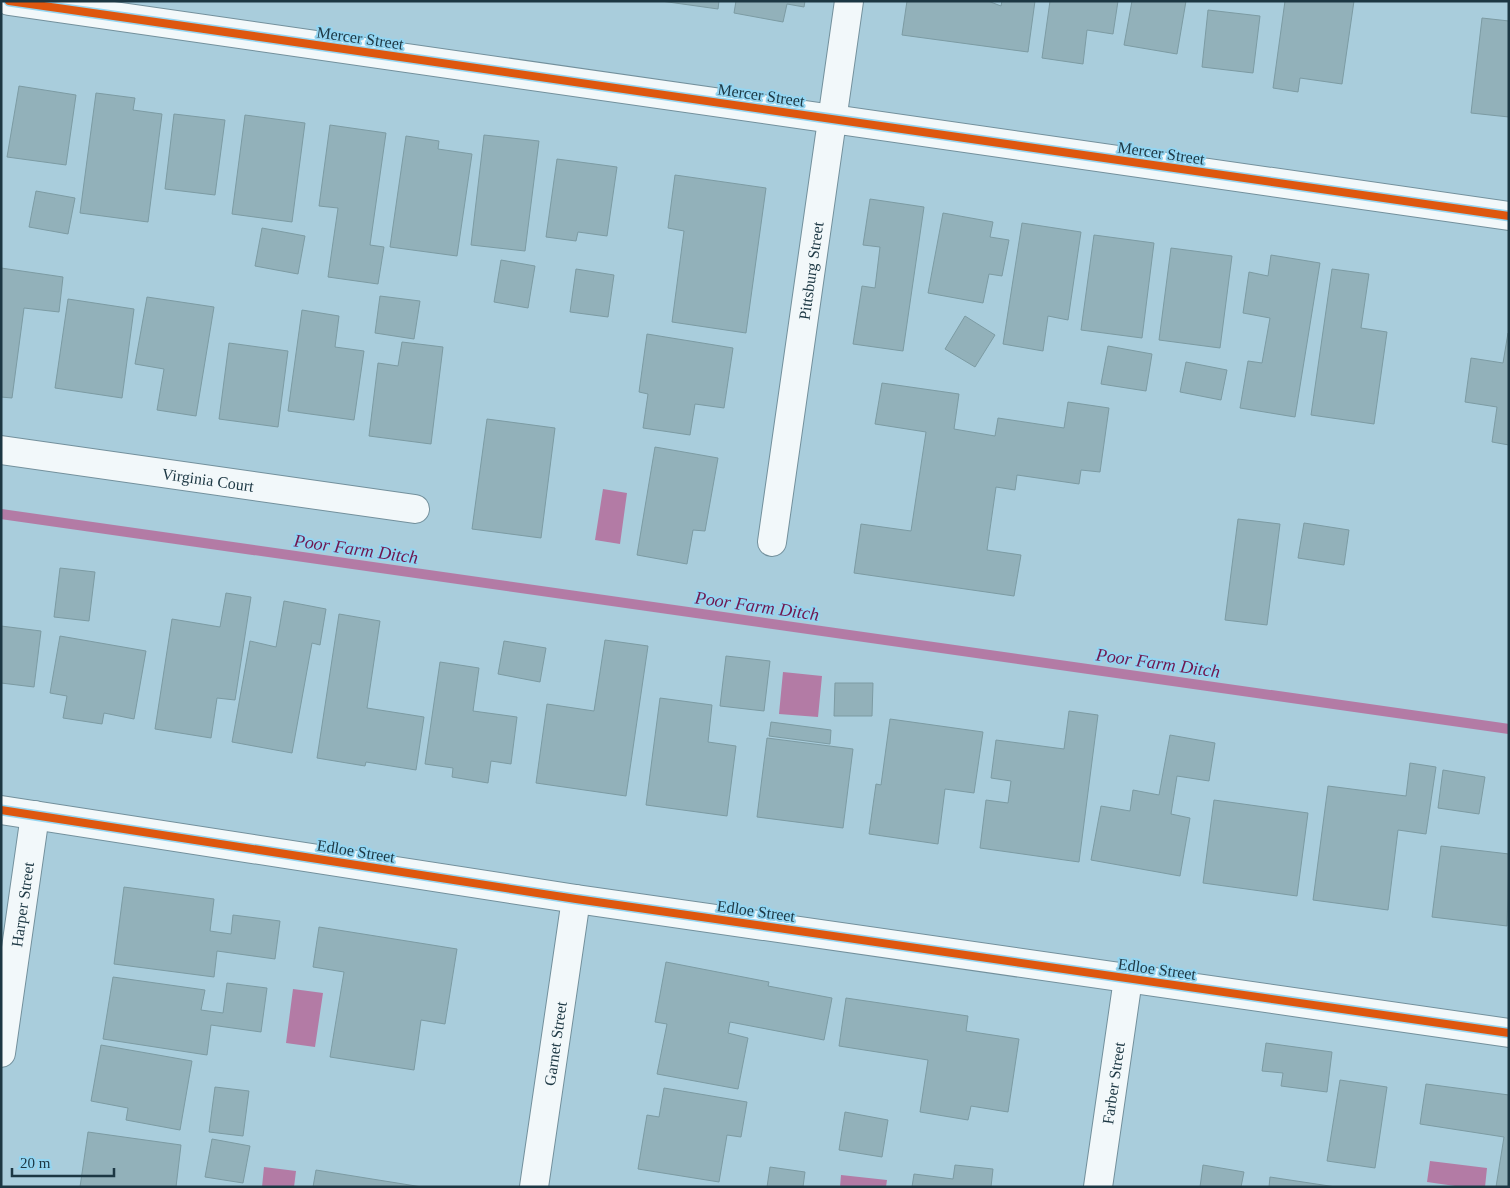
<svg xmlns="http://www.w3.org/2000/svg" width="1510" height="1188" viewBox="0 0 1510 1188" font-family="'Times New Roman',serif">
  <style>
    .water { fill: #b37ba5 }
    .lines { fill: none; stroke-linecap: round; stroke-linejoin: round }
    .stream { stroke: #b37ba5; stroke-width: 10 }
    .building { fill: #92b1ba; stroke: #7c9ba3 }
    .minor-casing { stroke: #73909c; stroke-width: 30 }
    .minor { stroke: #f2f8fa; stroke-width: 28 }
    .cycleway-casing { stroke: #94d5f1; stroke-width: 11 }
    .cycleway { stroke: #de570f; stroke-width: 8 }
    .labels { text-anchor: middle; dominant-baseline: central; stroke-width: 4; stroke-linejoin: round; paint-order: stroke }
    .street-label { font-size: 16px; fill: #1c3743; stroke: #94d5f1 }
    .water-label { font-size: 18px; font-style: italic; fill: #70174f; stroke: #94d5f1 }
  </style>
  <rect width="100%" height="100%" fill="#a9cddc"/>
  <!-- water -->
  <path class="water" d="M 603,489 L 627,493 L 620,544 L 595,540 Z
    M 783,672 L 822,676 L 818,717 L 779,714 Z
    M 293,989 L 323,993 L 315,1047 L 286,1043 Z
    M 1430,1161 L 1487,1168 L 1485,1187 L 1462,1187 L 1427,1182 Z
    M 264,1167 L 296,1171 L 294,1187 L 262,1187 Z
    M 841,1175 L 887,1180 L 886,1187 L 840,1187 Z"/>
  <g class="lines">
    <!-- stream -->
    <path class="stream" d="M 1,514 L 1509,729"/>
  </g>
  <!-- building -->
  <path class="building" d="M 661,1 L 719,1 L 718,9 Z
    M 736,1 L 805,1 L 804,7 L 787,4 L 783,22 L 734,13 Z
    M 907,1 L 988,1 L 1001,6 L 1002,1 L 1035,1 L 1028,52 L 902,35 Z
    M 1050,1 L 1118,1 L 1113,34 L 1087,30 L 1083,64 L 1042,58 Z
    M 1132,1 L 1186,1 L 1177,54 L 1124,45 Z
    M 1285,1 L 1354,1 L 1342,84 L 1300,78 L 1298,92 L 1273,88 Z
    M 1208,10 L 1260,16 L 1253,73 L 1202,67 Z
    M 1482,18 L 1509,21 L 1509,117 L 1471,113 Z
    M 19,86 L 76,95 L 66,165 L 7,157 Z
    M 96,93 L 135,98 L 133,110 L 162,114 L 148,222 L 80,213 Z
    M 174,114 L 225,120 L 215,195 L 165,189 Z
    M 245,115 L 305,123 L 292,222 L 232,214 Z
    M 330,125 L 386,133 L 370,245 L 384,247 L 378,284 L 328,277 L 338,208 L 319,206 Z
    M 484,135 L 539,141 L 525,251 L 471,245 Z
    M 406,136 L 439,141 L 438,149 L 472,154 L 457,256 L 390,247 Z
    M 557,159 L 617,167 L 607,236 L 578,232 L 576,241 L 546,237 Z
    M 675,175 L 766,188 L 746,333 L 672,322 L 684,231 L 668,228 Z
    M 36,191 L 75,198 L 68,234 L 29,227 Z
    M 870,199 L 924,207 L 903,351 L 853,344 L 862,286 L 875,288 L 880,247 L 863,245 Z
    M 943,213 L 993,222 L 990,237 L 1009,240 L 1002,276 L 989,274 L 983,303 L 928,293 Z
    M 1022,223 L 1081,232 L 1068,320 L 1048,316 L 1043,351 L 1003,344 Z
    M 262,228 L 305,236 L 298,274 L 255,266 Z
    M 1094,235 L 1154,243 L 1142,338 L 1081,330 Z
    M 1171,248 L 1232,256 L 1220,348 L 1159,340 Z
    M 1271,255 L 1320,263 L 1295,417 L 1240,408 L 1248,361 L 1262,363 L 1270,318 L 1243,313 L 1249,272 L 1268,276 Z
    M 501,260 L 535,266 L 528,308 L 494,302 Z
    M 1,268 L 63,277 L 59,312 L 24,308 L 12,398 L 1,397 Z
    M 576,269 L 614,275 L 608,317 L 570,312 Z
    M 1332,269 L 1369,274 L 1361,328 L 1387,332 L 1374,424 L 1311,415 Z
    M 380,296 L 420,301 L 414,339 L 375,333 Z
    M 147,297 L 214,307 L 196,416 L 157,410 L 164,369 L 135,364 Z
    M 68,299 L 134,309 L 122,398 L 55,388 Z
    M 302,310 L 339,316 L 335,347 L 364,351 L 354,420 L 288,411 Z
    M 965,316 L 995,335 L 975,367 L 945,349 Z
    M 1508,333 L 1509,333 L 1509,445 L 1492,442 L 1497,407 L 1465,402 L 1471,358 L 1503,363 Z
    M 647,334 L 733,348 L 724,408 L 695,404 L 690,435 L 643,428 L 648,394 L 639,392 Z
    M 402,342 L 443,347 L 431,444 L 369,436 L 378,363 L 398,366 Z
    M 229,343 L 288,351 L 278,427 L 219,419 Z
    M 1108,346 L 1152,354 L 1146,391 L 1101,384 Z
    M 1186,362 L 1227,370 L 1221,400 L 1180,392 Z
    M 882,383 L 959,394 L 954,429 L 995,436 L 998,418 L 1064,428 L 1068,402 L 1109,408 L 1100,472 L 1081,470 L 1079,484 L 1017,475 L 1015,490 L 996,487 L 987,550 L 1021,555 L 1014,596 L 854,573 L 861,524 L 911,531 L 926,432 L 875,424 Z
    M 487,419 L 555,428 L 541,538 L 472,529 Z
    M 655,447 L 718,458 L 705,531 L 693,530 L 687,564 L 637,555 Z
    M 1238,519 L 1280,524 L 1267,625 L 1225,620 Z
    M 1304,523 L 1349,530 L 1344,565 L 1298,558 Z
    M 60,568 L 95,572 L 89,621 L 54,617 Z
    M 226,593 L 251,597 L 235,700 L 217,698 L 211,738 L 155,729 L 172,619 L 220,627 Z
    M 284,601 L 326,609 L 320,645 L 312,643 L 292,753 L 232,742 L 250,641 L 276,647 Z
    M 339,614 L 380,621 L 367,708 L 424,717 L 416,770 L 366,762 L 365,766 L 317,758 Z
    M 1,626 L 41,631 L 34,687 L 1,683 Z
    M 60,636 L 146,651 L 134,719 L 104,713 L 102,724 L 63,718 L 67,696 L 50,693 Z
    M 605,640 L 648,646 L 626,796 L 536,783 L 547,704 L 594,711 Z
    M 504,641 L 546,648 L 540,682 L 498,674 Z
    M 726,656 L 770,661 L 764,711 L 720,706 Z
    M 440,662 L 479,668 L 473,711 L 517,717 L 511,764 L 491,761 L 488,783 L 452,777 L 453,768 L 425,764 Z
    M 835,683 L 873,683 L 872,716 L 834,716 Z
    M 660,698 L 712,705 L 708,742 L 736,746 L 727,816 L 646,805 Z
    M 1069,711 L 1098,715 L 1079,862 L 980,848 L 986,800 L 1008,803 L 1011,781 L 991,778 L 996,740 L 1064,749 Z
    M 890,719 L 983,732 L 974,793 L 945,789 L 938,844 L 869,834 L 876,784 L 881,785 Z
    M 771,722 L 831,730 L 830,744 L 769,736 Z
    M 1170,735 L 1215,743 L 1209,781 L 1177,776 L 1171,814 L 1190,818 L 1180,876 L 1091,860 L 1101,806 L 1130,811 L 1133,790 L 1159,795 Z
    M 767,738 L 853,749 L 843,828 L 757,817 Z
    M 1410,763 L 1436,767 L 1426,834 L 1398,830 L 1388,910 L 1313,900 L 1328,786 L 1406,796 Z
    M 1443,770 L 1485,777 L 1479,814 L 1438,808 Z
    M 1214,800 L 1308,813 L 1297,896 L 1203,883 Z
    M 1441,846 L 1509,854 L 1507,926 L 1432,917 Z
    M 124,887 L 214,899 L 210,931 L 231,934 L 233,915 L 280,921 L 275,959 L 217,951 L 214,977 L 114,964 Z
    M 319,927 L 457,949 L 445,1024 L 421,1020 L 414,1070 L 330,1057 L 344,972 L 313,967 Z
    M 666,962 L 769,982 L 768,986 L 832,998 L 824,1040 L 730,1022 L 728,1033 L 748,1038 L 738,1089 L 657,1074 L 667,1024 L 655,1022 Z
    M 113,977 L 205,990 L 201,1010 L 223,1013 L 227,983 L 267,988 L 261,1032 L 211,1025 L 207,1055 L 103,1039 Z
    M 846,998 L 968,1016 L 966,1031 L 1019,1039 L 1008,1112 L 971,1106 L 968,1120 L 920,1112 L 928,1060 L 839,1046 Z
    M 1266,1043 L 1332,1052 L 1327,1092 L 1281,1086 L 1283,1073 L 1262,1071 Z
    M 101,1045 L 192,1061 L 180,1130 L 126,1120 L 128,1108 L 91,1101 Z
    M 1340,1080 L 1387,1087 L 1375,1168 L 1327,1161 Z
    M 1426,1084 L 1509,1095 L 1509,1187 L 1496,1187 L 1504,1137 L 1420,1124 Z
    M 215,1087 L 249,1091 L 243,1136 L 209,1132 Z
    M 664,1088 L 747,1102 L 741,1137 L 727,1135 L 719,1182 L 638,1169 L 647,1115 L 659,1117 Z
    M 845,1112 L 888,1120 L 882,1157 L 839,1150 Z
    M 88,1132 L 181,1145 L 176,1187 L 80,1187 Z
    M 212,1139 L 250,1146 L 243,1183 L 205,1177 Z
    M 955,1165 L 993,1169 L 991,1187 L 912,1187 L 914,1174 L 953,1179 Z
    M 1203,1165 L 1244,1172 L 1241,1187 L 1200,1187 Z
    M 770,1167 L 805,1172 L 803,1187 L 767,1187 Z
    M 316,1170 L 422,1187 L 313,1187 Z
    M 1270,1177 L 1336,1187 L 1269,1187 Z"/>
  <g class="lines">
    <defs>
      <g id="minor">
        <path d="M 9,1 L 1509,216"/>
        <path id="s1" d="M 1,450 L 415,509"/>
        <path id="s2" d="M 772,542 L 849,1"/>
        <path d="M 1,810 L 576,899 L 1509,1033"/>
        <path id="s3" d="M 1,1053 L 35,815"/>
        <path id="s4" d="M 534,1187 L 576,899"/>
        <path id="s5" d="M 1098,1187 L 1128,979"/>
      </g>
    </defs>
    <!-- minor casing -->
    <use href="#minor" class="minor-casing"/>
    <!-- minor -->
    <use href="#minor" class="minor"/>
    <defs>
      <path id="cycleway" d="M 9,1 L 1509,216
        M 1,810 L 576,899 L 1509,1033"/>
    </defs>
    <!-- cycleway casing -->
    <use href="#cycleway" class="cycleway-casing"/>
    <!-- cycleway -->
    <use href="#cycleway" class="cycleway"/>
  </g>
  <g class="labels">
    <!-- street labels -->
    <g class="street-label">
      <text transform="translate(360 38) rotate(8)">Mercer Street</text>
      <text transform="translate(761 95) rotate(8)">Mercer Street</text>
      <text transform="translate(1161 153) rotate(8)">Mercer Street</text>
      <text stroke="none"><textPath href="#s2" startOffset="274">Pittsburg Street</textPath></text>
      <text stroke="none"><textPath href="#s1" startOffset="209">Virginia Court</textPath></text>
      <text transform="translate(356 851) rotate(9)">Edloe Street</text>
      <text stroke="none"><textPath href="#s3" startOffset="150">Harper Street</textPath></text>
      <text transform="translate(756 911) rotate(8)">Edloe Street</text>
      <text transform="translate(1157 969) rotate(8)">Edloe Street</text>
      <text stroke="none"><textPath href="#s4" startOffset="145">Garnet Street</textPath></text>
      <text stroke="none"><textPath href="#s5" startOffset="105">Farber Street</textPath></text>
    </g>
    <!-- water labels -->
    <g class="water-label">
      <text transform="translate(356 549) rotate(8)">Poor Farm Ditch</text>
      <text transform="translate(757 606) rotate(8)">Poor Farm Ditch</text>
      <text transform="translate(1158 663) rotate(8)">Poor Farm Ditch</text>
    </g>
  </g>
  <!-- border -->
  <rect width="1510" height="1188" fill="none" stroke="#1c3743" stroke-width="5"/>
  <!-- scale -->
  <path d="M12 1168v8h102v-8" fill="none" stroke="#1c3743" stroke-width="2.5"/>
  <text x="20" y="1168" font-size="15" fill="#1c3743" stroke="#94d5f1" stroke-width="4" paint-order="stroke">20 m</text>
</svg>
